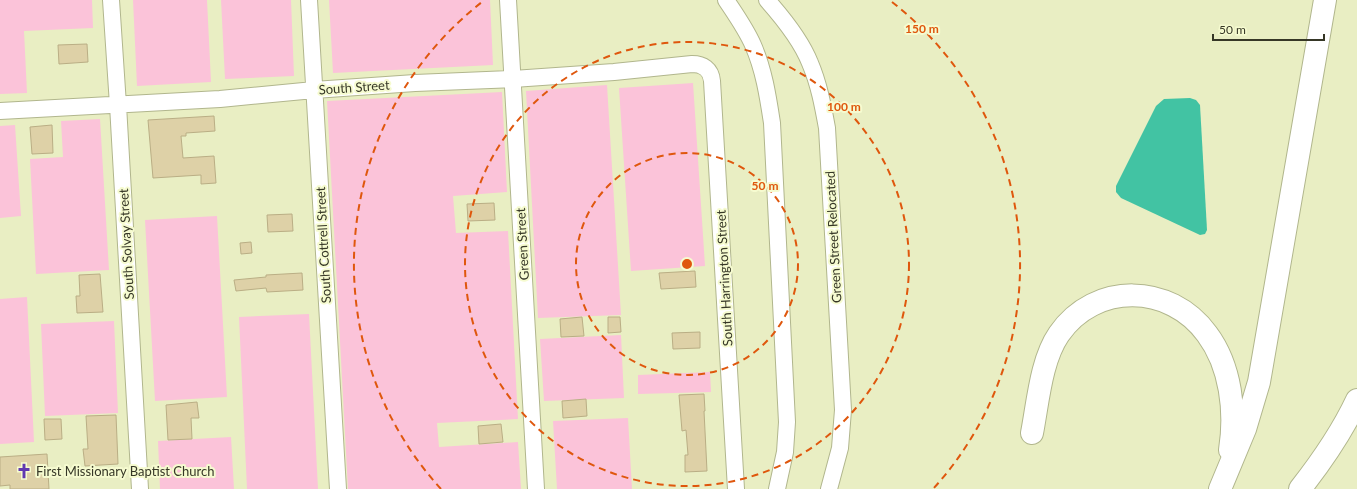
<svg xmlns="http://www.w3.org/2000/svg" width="1357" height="489" viewBox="0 0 1357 489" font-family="Lato,sans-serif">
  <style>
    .green { fill: #fbc3d9 }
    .water { fill: #42c3a3 }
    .building { fill: #ded1a7; stroke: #baae85 }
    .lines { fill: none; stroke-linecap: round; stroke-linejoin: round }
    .minor-casing { stroke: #b1b68d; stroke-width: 18 }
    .highway-casing { stroke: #b1b68d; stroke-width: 24 }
    .minor { stroke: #fff; stroke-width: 16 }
    .highway { stroke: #fff; stroke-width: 22 }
    .ring { fill: none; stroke: #df570d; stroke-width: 2; stroke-dasharray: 7 5 }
    .labels { text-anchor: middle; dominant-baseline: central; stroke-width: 4; stroke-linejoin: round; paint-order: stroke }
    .street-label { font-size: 13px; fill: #363726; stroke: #f6fbd0 }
    .poi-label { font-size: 13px; fill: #363726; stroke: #f6fbd0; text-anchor: start }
    .centre { fill: #df570d; stroke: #f6fbd0; stroke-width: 2 }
    .ring-label { font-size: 12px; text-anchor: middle; font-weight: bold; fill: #df570d; stroke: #f6fbd0; stroke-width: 4; stroke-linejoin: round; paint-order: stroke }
  </style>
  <rect width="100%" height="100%" fill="#e9eec3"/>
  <!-- green -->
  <path class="green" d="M 0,0 L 92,0 L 93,28 L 24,31 L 27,93 L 0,94 Z
    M 133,0 L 207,0 L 211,82 L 137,86 Z
    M 221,0 L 291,0 L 294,76 L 225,79 Z
    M 329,0 L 490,0 L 493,65 L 333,73 Z
    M 693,83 L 705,266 L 631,271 L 619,88 Z
    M 607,85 L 621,315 L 538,318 L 526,91 Z
    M 502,92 L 507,192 L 453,196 L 456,233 L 508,231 L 518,419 L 437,423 L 439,447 L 518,442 L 521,489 L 348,489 L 327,101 Z
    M 100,119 L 109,270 L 36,274 L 30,159 L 63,157 L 61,121 Z
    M 15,125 L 21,216 L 0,218 L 0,126 Z
    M 217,216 L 227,397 L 155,401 L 145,220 Z
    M 27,297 L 34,442 L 0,444 L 0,299 Z
    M 309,314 L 318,489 L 247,489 L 239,317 Z
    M 114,321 L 118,413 L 45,416 L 41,324 Z
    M 621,335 L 624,398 L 544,401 L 540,339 Z
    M 710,372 L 711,392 L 638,394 L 638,375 Z
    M 628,418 L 632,489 L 557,489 L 553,421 Z
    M 231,437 L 234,489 L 160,489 L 158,441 Z"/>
  <!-- water -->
  <path class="water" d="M 1190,98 L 1196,100 L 1200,105 L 1207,230 L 1205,234 L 1200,235 L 1121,198 L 1116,192 L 1116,186 L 1156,106 L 1164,99 Z"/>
  <!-- building -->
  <path class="building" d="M 87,44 L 88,62 L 59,64 L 58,45 Z
    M 214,116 L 215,131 L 186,133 L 186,136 L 181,136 L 183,158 L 214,156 L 216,183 L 201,184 L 201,175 L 153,178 L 148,120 Z
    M 52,125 L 53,153 L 32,154 L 30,127 Z
    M 494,203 L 495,220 L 468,221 L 467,204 Z
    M 292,214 L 293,231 L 268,232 L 267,215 Z
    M 251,242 L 252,253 L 241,254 L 240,243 Z
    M 695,271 L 696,287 L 661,289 L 659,273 Z
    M 302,273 L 303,290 L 267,292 L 266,288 L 236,291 L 234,280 L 266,277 L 266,275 Z
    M 100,274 L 103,312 L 77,313 L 76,296 L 80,296 L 79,275 Z
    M 582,317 L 584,336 L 561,337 L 560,319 Z
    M 608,317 L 620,317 L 621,332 L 608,333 Z
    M 700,332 L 700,348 L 673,349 L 672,333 Z
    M 704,394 L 705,411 L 704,411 L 707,471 L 685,472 L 685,455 L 688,455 L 686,430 L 682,431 L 679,395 Z
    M 586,399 L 587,416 L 563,418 L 562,401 Z
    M 197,402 L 199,418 L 191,418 L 192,439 L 168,440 L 166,405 Z
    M 116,415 L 118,464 L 85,466 L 83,449 L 88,449 L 86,416 Z
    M 44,419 L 61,419 L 62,439 L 45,440 Z
    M 501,424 L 503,442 L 479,444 L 478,426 Z
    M 47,454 L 49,489 L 10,489 L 10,485 L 0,486 L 0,457 Z"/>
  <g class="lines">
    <defs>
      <path id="minor" d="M 111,0 L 118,105 L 140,489
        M 309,0 L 338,489
        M 508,0 L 536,489
        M 726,0 C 736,15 746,29 753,45 C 764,70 768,97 772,123 L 787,422 L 785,452 L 777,489
        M 767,0 C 783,18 801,40 810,63 C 819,84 823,106 827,128 L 843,410 L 840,448 L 829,489
        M 0,111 L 220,99 L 314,90 L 415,83 L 513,79 L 614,72 L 692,64 C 703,64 711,69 712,81 L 736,489"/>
      <path id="highway" d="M 1032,433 C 1038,402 1041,360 1059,334 C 1095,282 1170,283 1207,334 C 1231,366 1236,412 1230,450
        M 1220,489 L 1245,429 L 1259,382 L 1325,0
        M 1300,489 C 1322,461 1342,432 1357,400"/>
    </defs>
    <!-- minor casing -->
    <use href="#minor" class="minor-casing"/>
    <!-- highway casing -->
    <use href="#highway" class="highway-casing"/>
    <!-- minor -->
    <use href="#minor" class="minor"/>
    <!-- highway -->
    <use href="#highway" class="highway"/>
  </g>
  <!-- distance rings -->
  <g class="ring">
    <circle cx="687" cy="264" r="111"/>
    <circle cx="687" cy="264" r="222"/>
    <path d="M441 489A333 333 0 0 1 482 2M892 2A333 333 0 0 1 933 489"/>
  </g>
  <!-- icons -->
  <defs>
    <symbol id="church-bare" viewBox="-9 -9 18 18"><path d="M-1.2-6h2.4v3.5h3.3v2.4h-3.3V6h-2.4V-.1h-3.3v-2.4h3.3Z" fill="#6039b1" stroke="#f6fbd0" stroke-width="2.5" paint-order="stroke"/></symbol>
  </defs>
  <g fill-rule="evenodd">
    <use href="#church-bare" x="13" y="460" width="22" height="22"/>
  </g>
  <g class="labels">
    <!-- street labels -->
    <g class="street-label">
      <text transform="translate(354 87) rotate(-4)">South Street</text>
      <text transform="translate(833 237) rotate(-93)">Green Street Relocated</text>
      <text transform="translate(126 244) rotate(-93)">South Solvay Street</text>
      <text transform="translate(522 244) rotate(-93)">Green Street</text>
      <text transform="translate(323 245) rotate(-93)">South Cottrell Street</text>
      <text transform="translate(724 278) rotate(-93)">South Harrington Street</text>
    </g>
    <!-- poi labels -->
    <g class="poi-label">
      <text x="36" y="471">First Missionary Baptist Church</text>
    </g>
  </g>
  <circle cx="687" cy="264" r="6" class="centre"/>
  <g class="ring-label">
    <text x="922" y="33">150 m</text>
    <text x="844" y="111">100 m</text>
    <text x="765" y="190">50 m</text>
  </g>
  <!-- scale -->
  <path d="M1213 34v6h111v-6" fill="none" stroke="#363726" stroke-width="2"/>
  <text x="1219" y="34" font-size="12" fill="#363726" stroke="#f6fbd0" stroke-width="3" paint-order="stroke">50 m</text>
</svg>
